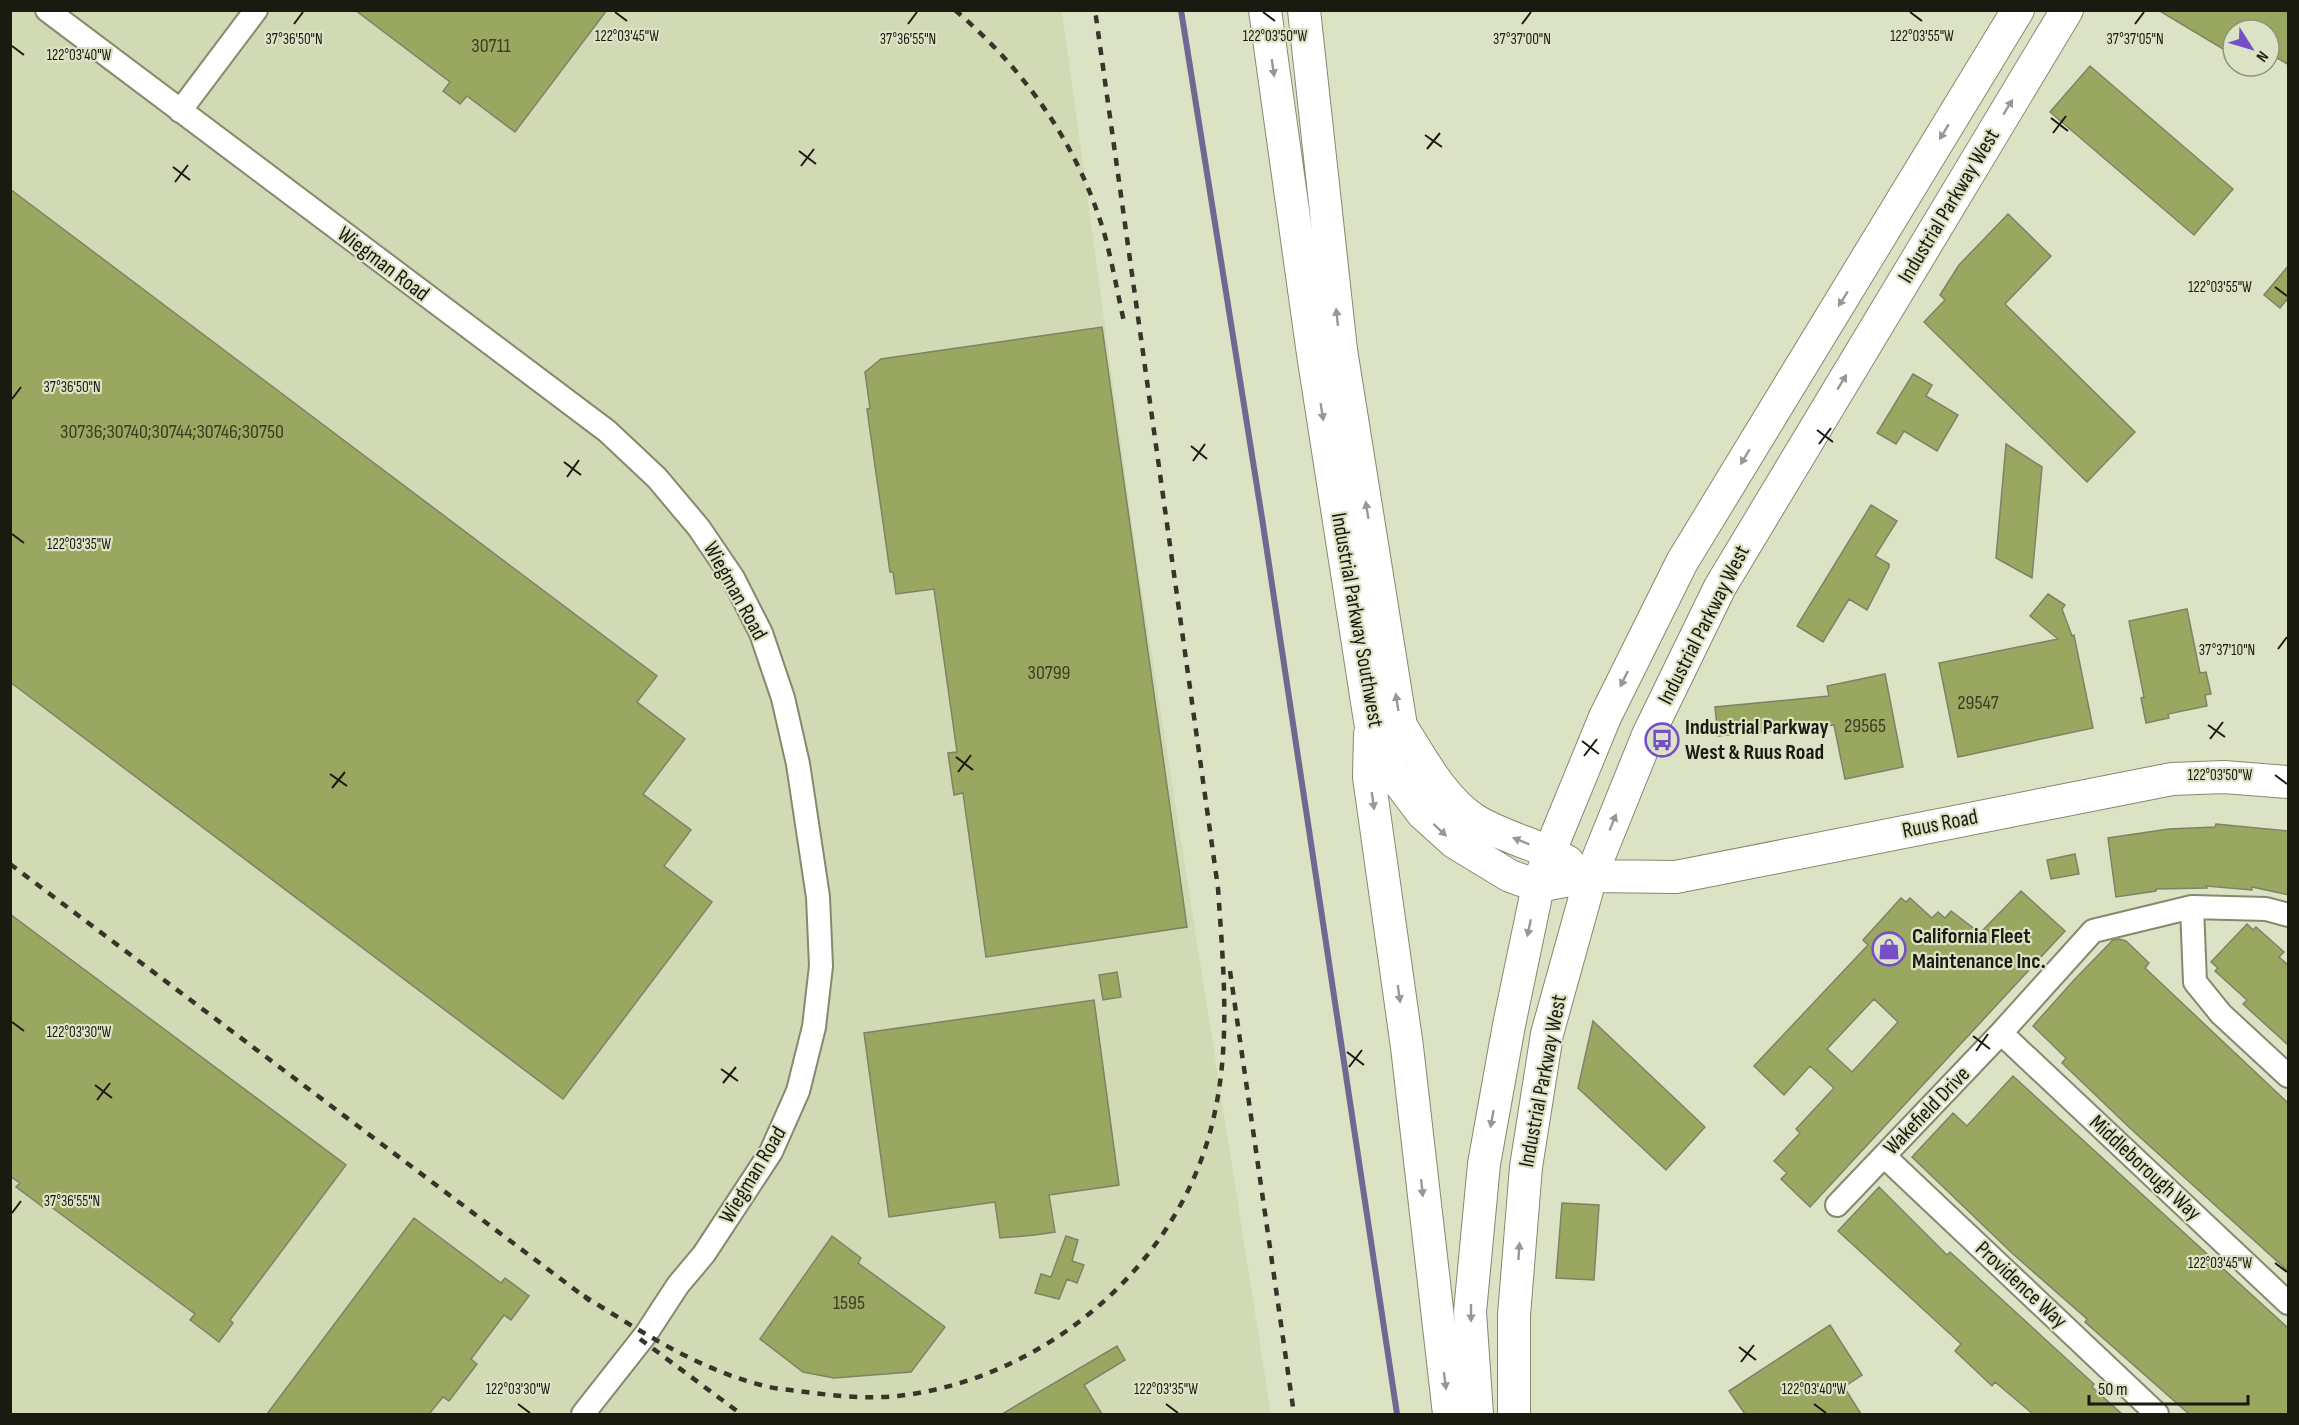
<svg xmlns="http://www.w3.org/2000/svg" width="2299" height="1425" viewBox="0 0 2299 1425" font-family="'Sofia Sans Condensed',sans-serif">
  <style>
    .built { fill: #d1dab4 }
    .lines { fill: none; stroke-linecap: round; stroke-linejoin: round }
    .stream { stroke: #706792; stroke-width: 6 }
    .building { fill: #9aa760; stroke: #7d8367; stroke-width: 1.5; fill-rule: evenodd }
    .street-casing { stroke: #838a6e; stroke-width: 26 }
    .secondary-casing { stroke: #838a6e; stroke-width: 34 }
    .street { stroke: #fff; stroke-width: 22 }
    .secondary { stroke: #fff; stroke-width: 32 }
    .rail { stroke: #343629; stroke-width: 4.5; stroke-dasharray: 8 8; stroke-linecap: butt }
    .oneway { fill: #989893 }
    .ticks { fill: none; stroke: #191b10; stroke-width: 2 }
    .labels { text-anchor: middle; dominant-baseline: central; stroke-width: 4.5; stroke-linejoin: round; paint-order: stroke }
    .number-label { font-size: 20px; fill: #393e24 }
    .street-label { font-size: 22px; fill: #191b10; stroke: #dce3c5 }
    .poi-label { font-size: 22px; font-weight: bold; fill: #191b10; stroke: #dce3c5; text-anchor: start }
    .ticks-label { font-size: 15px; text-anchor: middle; fill: #191b10; stroke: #dce3c5; stroke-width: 4.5; stroke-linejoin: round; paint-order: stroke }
  </style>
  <rect width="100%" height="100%" fill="#dce3c5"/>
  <!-- built -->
  <path class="built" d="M 10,11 L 1062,11 L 1137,560 L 1271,1414 L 11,1414 Z"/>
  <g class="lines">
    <!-- stream -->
    <path class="stream" d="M 1181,10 L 1262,518 L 1397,1414"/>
  </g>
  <!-- building -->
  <path class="building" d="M 355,10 L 607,10 L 515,132 L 467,96 L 460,104 L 443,91 L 450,82 Z
    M 2158,10 L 2289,10 L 2289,65 L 2269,53 L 2269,30 L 2233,30 L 2233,55 Z
    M 2090,66 L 2233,189 L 2194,235 L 2050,112 Z
    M 10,189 L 657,676 L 637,702 L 685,739 L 643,794 L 691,830 L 664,866 L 712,902 L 563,1099 L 10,682 Z
    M 2008,214 L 2051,256 L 2005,304 L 2135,432 L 2087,482 L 1924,322 L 1945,300 L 1940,295 L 1959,265 Z
    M 2289,265 L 2289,297 L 2280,308 L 2264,295 Z
    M 1102,327 L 1187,927 L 986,957 L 963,793 L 954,795 L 948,753 L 957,752 L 934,589 L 896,594 L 893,572 L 890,572 L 867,409 L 870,408 L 865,372 L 881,359 Z
    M 1913,374 L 1932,385 L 1926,396 L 1958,415 L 1937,451 L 1904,431 L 1896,444 L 1877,433 Z
    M 2006,444 L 2042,467 L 2032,578 L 1996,558 Z
    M 1871,505 L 1897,521 L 1875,556 L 1889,564 L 1889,567 L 1867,610 L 1849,599 L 1823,642 L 1797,626 Z
    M 2048,594 L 2065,605 L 2062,609 L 2072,636 L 2074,635 L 2093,728 L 1958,757 L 1939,663 L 2058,639 L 2030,616 Z
    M 2187,609 L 2200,673 L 2206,672 L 2211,694 L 2205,695 L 2207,706 L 2168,714 L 2169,718 L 2146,723 L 2141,698 L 2144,697 L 2129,621 Z
    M 1885,674 L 1903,767 L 1845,779 L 1834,725 L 1718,736 L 1715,707 L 1829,696 L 1827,686 Z
    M 2216,824 L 2289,831 L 2289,895 L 2252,887 L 2252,890 L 2206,886 L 2207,888 L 2156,889 L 2156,891 L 2116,897 L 2108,838 L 2169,829 L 2215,827 Z
    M 2075,854 L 2079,874 L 2051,879 L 2047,860 Z
    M 2021,891 L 2065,931 L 1810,1207 L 1781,1179 L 1787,1173 L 1774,1161 L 1800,1133 L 1796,1129 L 1834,1088 L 1810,1066 L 1784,1095 L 1754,1066 L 1868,945 L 1863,940 L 1901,898 L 1906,902 L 1910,898 L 1932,918 L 1938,912 L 1945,918 L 1951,911 L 1980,933 ZM 1874,999 L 1898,1022 L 1852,1072 L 1827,1049 Z
    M 10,914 L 346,1165 L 230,1320 L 233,1323 L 219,1342 L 190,1320 L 195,1314 L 46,1203 L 43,1207 L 16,1187 L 20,1183 L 10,1176 Z
    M 2247,924 L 2253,930 L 2256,927 L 2284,952 L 2279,957 L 2289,966 L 2289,1046 L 2243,1004 L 2247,1000 L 2215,971 L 2218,968 L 2211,962 Z
    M 2119,939 L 2126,941 L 2149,963 L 2145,968 L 2289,1104 L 2289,1272 L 2132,1130 L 2062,1063 L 2066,1058 L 2033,1026 L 2074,980 L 2113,940 Z
    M 1117,972 L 1121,997 L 1103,1000 L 1099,975 Z
    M 1094,1000 L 1119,1185 L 1049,1195 L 1055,1232 L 1035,1235 L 1000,1238 L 995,1202 L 889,1217 L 864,1033 Z
    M 1593,1021 L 1705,1127 L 1666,1170 L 1578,1088 Z
    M 2013,1076 L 2289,1329 L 2289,1414 L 2189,1414 L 2085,1322 L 2087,1319 L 2013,1254 L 1912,1157 L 1953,1113 L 1967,1126 Z
    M 1879,1187 L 1947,1255 L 1950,1252 L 2094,1384 L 2092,1387 L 2122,1414 L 2033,1414 L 1995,1382 L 1992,1386 L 1955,1351 L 1961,1344 L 1838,1231 Z
    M 1562,1203 L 1599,1205 L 1594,1280 L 1556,1278 Z
    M 414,1218 L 501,1283 L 505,1278 L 529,1296 L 511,1320 L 504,1315 L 471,1359 L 477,1364 L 449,1401 L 443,1397 L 429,1414 L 267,1414 Z
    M 832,1236 L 861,1258 L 858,1263 L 945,1327 L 911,1372 L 834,1378 L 803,1372 L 760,1339 Z
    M 1066,1236 L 1078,1240 L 1072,1261 L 1084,1265 L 1077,1283 L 1067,1279 L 1059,1299 L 1035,1293 L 1041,1274 L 1051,1277 Z
    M 1830,1325 L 1862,1375 L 1844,1387 L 1861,1414 L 1745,1414 L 1729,1391 Z
    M 1117,1346 L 1125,1360 L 1084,1385 L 1102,1414 L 1002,1414 Z"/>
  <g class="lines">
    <defs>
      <path id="street" d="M 47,10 L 607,431 L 657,478 L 699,528 L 733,578 L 761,633 L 783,698 L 798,764 L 818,897 L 821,966 L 814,1027 L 798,1091 L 771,1152 L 704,1254 L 678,1285 L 646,1334 L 583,1414
        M 180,111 L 256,10
        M 2192,907 L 2195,982 L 2221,1014 L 2288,1076
        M 2001,1033 L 2288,1303
        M 1884,1156 L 2157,1414
        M 1837,1205 L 2001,1033 L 2093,931 L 2192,907 L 2266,909 L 2288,915"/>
      <path id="secondary" d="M 1265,10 L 1313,354 L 1370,721 L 1392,773 L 1423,814 L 1454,842 L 1510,876 L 1538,886 L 1591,876 L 1676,877 L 2172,779 L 2224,777 L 2288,782
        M 1304,10 L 1341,350 L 1401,726 C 1420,756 1443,800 1475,820 C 1504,838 1538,844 1568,862
        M 1370,734 L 1369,777 L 1407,1047 L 1449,1414
        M 1477,1414 L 1470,1312 L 1484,1164 L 1509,1025 L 1538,886 L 1550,851 L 1605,717 L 1682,562 L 2018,10
        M 1514,1414 L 1514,1315 L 1526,1167 L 1547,1034 L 1591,876 L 1648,735 L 1720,587 L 2067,10"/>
    </defs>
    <!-- street casing -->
    <use href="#street" class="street-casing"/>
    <!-- secondary casing -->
    <use href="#secondary" class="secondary-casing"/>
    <!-- street -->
    <use href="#street" class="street"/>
    <!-- secondary -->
    <use href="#secondary" class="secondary"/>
    <!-- rail -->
    <path class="rail" d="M 955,10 C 1026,71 1079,146 1105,236 C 1113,266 1118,296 1125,326
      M 10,864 L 590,1301
      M 1230,971 L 1294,1414
      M 584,1296 C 640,1331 696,1368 761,1385 C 775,1389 791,1390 806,1392 C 836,1396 867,1399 898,1396 C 1046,1379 1182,1264 1214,1116 C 1231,1041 1223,964 1218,888 L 1095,10
      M 640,1339 L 741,1414"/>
  </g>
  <!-- one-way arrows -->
  <defs><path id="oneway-solid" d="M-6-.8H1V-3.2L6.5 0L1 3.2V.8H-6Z" transform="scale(1.5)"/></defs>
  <g class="oneway">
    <use href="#oneway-solid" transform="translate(1273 68) rotate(82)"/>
    <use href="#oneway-solid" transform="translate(2008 107) rotate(-59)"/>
    <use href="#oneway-solid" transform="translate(1944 132) rotate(121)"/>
    <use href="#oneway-solid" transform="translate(1843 299) rotate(122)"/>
    <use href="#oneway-solid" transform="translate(1337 317) rotate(-96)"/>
    <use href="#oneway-solid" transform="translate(1842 382) rotate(-59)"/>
    <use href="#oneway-solid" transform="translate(1322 412) rotate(81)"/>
    <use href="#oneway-solid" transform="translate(1745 457) rotate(121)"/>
    <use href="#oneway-solid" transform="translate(1367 510) rotate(-99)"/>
    <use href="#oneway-solid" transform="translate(1624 679) rotate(116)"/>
    <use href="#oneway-solid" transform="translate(1397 702) rotate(-99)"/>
    <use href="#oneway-solid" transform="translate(1373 801) rotate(82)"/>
    <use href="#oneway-solid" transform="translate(1613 822) rotate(-68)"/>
    <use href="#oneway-solid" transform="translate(1440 830) rotate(43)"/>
    <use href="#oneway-solid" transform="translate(1521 841) rotate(-158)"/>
    <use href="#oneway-solid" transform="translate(1529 928) rotate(102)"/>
    <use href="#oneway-solid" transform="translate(1399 994) rotate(82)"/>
    <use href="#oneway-solid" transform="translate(1492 1119) rotate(100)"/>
    <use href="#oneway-solid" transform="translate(1422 1188) rotate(84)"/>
    <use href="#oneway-solid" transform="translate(1519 1251) rotate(-86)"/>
    <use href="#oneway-solid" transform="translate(1471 1313) rotate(90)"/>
    <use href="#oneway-solid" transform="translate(1445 1381) rotate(83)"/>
  </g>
  <!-- ticks -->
  <path class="ticks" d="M 615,12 L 627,21M 1263,12 L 1275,21M 1910,12 L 1922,21M 294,24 L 303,12M 908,24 L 917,12M 1522,24 L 1531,12M 2135,24 L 2144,12M 12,46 L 24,55M 2051,118 L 2068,131M 2053,133 L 2066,116M 1425,135 L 1442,147M 1427,149 L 1440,133M 799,151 L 816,164M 801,166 L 814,149M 173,167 L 190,180M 175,182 L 188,165M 2275,287 L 2287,296M 12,399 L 21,387M 1817,430 L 1833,442M 1819,444 L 1831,428M 1191,446 L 1207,459M 1193,461 L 1205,444M 564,462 L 581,475M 567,477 L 579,460M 12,534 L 24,543M 2278,649 L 2287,637M 2208,725 L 2225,737M 2210,739 L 2223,722M 1582,741 L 1599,754M 1584,756 L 1597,739M 956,757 L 973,770M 958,772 L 971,755M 330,774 L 347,786M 2275,775 L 2287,784M 332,788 L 345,772M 12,1022 L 24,1031M 1973,1036 L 1990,1049M 1976,1051 L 1988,1034M 1347,1052 L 1364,1065M 1349,1067 L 1362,1050M 721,1069 L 738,1081M 723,1083 L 736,1067M 95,1085 L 112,1098M 97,1100 L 110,1083M 12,1213 L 21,1201M 2275,1263 L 2287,1272M 1739,1347 L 1756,1360M 1741,1362 L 1754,1345M 518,1404 L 530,1413M 1166,1404 L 1178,1413M 1814,1404 L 1826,1413"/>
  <!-- icons -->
  <defs>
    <symbol id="bus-ring" viewBox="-11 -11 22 22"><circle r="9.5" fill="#dce3c5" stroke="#744fc8" stroke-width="1.5"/><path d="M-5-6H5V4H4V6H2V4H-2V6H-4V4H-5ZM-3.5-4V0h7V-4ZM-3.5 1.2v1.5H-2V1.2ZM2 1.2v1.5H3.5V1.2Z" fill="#744fc8"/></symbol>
    <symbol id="shop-ring" viewBox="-11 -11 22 22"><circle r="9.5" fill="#dce3c5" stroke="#744fc8" stroke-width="1.5"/><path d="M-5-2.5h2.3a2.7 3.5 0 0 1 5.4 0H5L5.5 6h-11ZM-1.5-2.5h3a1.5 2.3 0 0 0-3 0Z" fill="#744fc8"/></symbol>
  </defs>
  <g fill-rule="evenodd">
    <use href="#bus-ring" x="1643" y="721" width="38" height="38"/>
    <use href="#shop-ring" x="1870" y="930" width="38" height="38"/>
  </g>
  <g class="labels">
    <!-- number labels -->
    <g class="number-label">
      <text x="491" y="46">30711</text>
      <text x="172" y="432">30736;30740;30744;30746;30750</text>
      <text x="1049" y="673">30799</text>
      <text x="1978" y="703">29547</text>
      <text x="1865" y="726">29565</text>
      <text x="849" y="1303">1595</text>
    </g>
    <!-- street labels -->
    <g class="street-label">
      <text transform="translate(1949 206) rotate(-59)">Industrial Parkway West</text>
      <text transform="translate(383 264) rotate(37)">Wiegman Road</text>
      <text transform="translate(735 591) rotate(61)">Wiegman Road</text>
      <text transform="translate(1357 620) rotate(80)">Industrial Parkway Southwest</text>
      <text transform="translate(1704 625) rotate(-63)">Industrial Parkway West</text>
      <text transform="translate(1940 824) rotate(-11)">Ruus Road</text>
      <text transform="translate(1543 1081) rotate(-79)">Industrial Parkway West</text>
      <text transform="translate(1927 1111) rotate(-46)">Wakefield Drive</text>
      <text transform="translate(2145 1168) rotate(43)">Middleborough Way</text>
      <text transform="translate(753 1175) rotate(-59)">Wiegman Road</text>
      <text transform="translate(2021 1285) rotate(43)">Providence Way</text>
    </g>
    <!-- poi labels -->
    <g class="poi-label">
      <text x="1685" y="727">Industrial Parkway<tspan x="1685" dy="25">West &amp; Ruus Road</tspan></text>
      <text x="1912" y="936">California Fleet<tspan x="1912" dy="25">Maintenance Inc.</tspan></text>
    </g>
  </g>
  <g class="ticks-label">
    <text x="627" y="41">122°03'45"W</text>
    <text x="1275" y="41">122°03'50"W</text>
    <text x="1922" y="41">122°03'55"W</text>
    <text x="294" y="44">37°36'50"N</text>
    <text x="908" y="44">37°36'55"N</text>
    <text x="1522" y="44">37°37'00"N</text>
    <text x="2135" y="44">37°37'05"N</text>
    <text x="79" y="60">122°03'40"W</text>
    <text x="2220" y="292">122°03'55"W</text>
    <text x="72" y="392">37°36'50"N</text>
    <text x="79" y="549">122°03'35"W</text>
    <text x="2227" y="655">37°37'10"N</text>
    <text x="2220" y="780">122°03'50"W</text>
    <text x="79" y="1037">122°03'30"W</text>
    <text x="72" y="1206">37°36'55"N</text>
    <text x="2220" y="1268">122°03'45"W</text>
    <text x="518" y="1394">122°03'30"W</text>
    <text x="1166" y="1394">122°03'35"W</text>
    <text x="1814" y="1394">122°03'40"W</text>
  </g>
  <!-- border -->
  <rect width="2299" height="1425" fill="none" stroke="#191b10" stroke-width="24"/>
  <!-- north arrow -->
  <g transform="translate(2251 48) rotate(127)"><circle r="28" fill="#dce3c5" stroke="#8e937d" stroke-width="1.5"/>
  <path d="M0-4.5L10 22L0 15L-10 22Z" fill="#744fc8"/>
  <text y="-9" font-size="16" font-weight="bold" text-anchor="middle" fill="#191b10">N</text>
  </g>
  <!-- scale -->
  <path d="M2089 1395v9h159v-9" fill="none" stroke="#191b10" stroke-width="3"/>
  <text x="2098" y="1395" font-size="18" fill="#191b10" stroke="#dce3c5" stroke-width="4.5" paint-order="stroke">50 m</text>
</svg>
